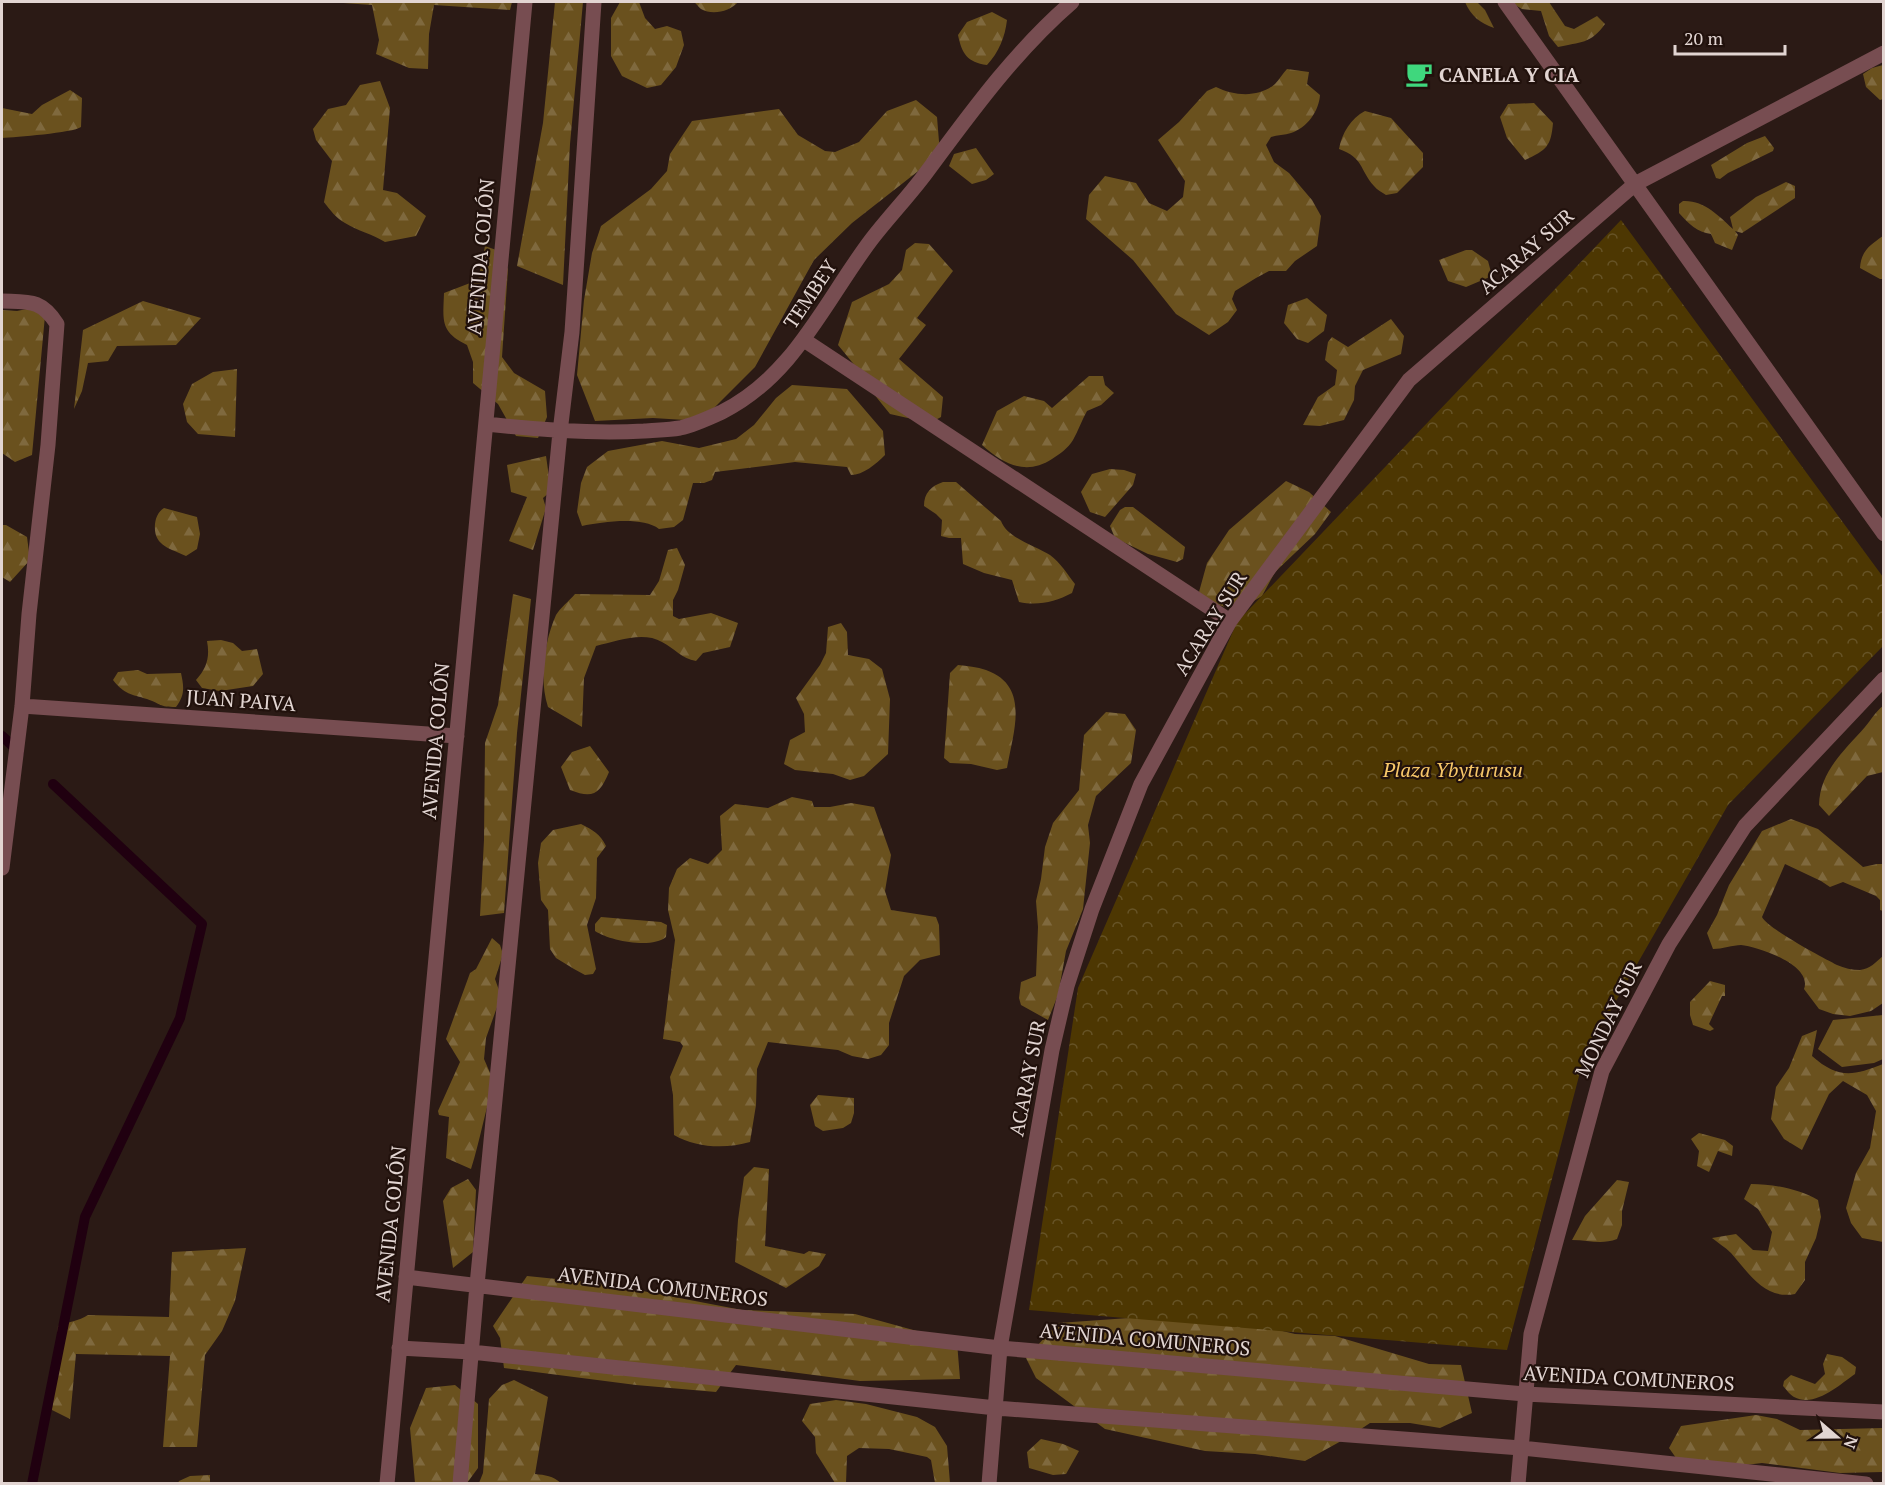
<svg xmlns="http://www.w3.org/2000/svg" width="1885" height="1485" viewBox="0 0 1885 1485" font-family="'PT Serif',serif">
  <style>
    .forest { fill: url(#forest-firs) }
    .park { fill: url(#park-crowns) }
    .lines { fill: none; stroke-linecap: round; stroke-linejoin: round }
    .stream { stroke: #200010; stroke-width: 10 }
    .street { stroke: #774d51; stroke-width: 15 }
    .labels { text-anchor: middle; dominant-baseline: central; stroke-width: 4.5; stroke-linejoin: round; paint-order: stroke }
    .poi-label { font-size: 20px; font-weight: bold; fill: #e2d5d2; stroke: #21110c; text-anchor: start }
    .street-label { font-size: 20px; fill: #e2d5d2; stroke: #21110c }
    .park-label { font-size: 20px; font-style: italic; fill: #f7c769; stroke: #21110c }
  </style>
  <defs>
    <pattern id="forest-firs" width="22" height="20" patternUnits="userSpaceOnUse" patternTransform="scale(1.5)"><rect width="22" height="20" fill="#6a511e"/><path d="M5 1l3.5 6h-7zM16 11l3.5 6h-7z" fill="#7f693e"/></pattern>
    <pattern id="park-crowns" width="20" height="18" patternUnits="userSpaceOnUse" patternTransform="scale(1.5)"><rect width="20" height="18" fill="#4d3702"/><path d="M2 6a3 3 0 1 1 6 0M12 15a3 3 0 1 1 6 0" fill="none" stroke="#665326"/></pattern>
  </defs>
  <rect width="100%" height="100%" fill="#2b1a15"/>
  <!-- forest -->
  <path class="forest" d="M 329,2 L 512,2 L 510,10 L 434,5 L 429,34 L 428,69 L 409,68 L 376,54 L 379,40 L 372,5 Z
    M 555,2 L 583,2 L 570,144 L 563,285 L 517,266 L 543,123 Z
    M 620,2 L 639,2 L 645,18 L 655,29 L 667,26 L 681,31 L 684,45 L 676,67 L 661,85 L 647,88 L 622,76 L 611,56 L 611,18 Z
    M 694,2 L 738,2 C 730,11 713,16 701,9 C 698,7 697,4 694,2 Z
    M 1465,2 L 1477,2 L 1485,10 L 1494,28 C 1480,23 1471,16 1465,2 Z
    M 1510,2 L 1549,2 L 1565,26 L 1574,29 L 1597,16 L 1605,24 C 1591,44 1580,42 1558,47 L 1549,36 L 1541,11 L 1522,9 Z
    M 992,12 L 1007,20 C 1005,37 999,52 987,65 C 967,62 962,54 958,35 L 967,22 Z
    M 1883,65 L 1883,99 L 1880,100 L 1866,87 L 1863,74 L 1872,68 Z
    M 1287,69 L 1309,72 L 1307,84 L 1320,95 C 1319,111 1307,128 1291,133 C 1285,135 1277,135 1271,137 L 1266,145 L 1274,162 L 1289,173 L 1312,200 L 1321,216 L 1317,246 L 1295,261 L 1286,271 L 1269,271 L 1256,278 L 1235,291 L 1232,299 L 1237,310 L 1228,322 L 1209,335 L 1176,314 L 1133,260 L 1086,219 L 1089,195 L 1105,176 L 1136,183 L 1149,203 L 1167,211 L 1183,197 L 1185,181 L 1158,140 L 1179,122 L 1207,91 L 1216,87 C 1234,96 1259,98 1275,84 C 1279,80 1283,73 1287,69 Z
    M 380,81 L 390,108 L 383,190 L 397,193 L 426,216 L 416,236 L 385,242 C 372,234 358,231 345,223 C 336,218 330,210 324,202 L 332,161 L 316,140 L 313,129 L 328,109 L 346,105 L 360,85 Z
    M 70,90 L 82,98 L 81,127 C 73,133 15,137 2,138 L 2,108 L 32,114 L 42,105 Z
    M 916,100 L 937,117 L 940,154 L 852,223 L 814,260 L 755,367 L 712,410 L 685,420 L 653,418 L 595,421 L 577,375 L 584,300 L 592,253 L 601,226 L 651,189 L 667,171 L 670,154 L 692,121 L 779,109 L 798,135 L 825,151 L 835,152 L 859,142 L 887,111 Z
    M 1534,103 L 1553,123 C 1551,146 1547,150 1525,160 L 1507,138 L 1500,117 L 1508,104 Z
    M 1365,111 L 1391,118 L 1423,153 L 1423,167 L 1397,193 L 1386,195 C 1382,192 1377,190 1374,186 C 1359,169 1364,158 1339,149 C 1342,133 1351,118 1365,111 Z
    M 1765,136 L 1774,148 L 1773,151 L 1728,173 L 1720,179 L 1716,178 L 1711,165 L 1747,143 Z
    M 976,148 L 994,174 L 986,180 L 972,184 L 949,166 L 954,154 Z
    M 1786,182 L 1795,186 L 1795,198 L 1742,233 L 1735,231 L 1738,235 L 1732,250 L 1715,243 L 1711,234 C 1697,232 1689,224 1679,213 L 1679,204 L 1683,201 C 1704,200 1719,216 1733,229 L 1730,217 L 1756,197 Z
    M 1883,236 L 1883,279 L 1880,279 L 1860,268 C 1861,251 1870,245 1883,236 Z
    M 915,243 L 929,244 L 953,271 L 917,318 L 926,325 L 899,359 L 943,397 L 941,417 L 930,423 L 890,414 L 873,393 L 861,373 L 838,345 L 852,302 L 889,284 L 902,270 L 906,250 Z
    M 485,246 L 499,251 L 508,269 L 502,357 L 514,373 L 545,391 L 547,417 L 538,438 L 516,436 L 498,404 L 473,383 L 473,362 L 467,345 C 440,332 443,321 444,293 L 478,280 Z
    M 1466,250 L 1472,250 L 1488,261 L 1492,276 L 1466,287 L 1448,281 L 1439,260 Z
    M 1307,298 L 1327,315 L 1324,331 L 1308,343 L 1297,339 L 1284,323 L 1288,305 Z
    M 143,301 L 201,318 L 176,345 L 117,346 L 108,361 L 88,363 L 82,391 L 74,409 L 83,330 Z
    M 46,305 L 32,455 L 15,462 L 2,453 L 2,310 L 17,311 Z
    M 1391,319 L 1404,336 L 1401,354 L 1363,370 L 1355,386 L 1354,400 L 1344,420 L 1320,426 L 1303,425 L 1318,397 L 1335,385 L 1337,370 L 1325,360 L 1328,342 L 1332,337 L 1348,347 Z
    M 237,369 L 235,437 L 198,434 L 187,422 L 183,404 L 192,384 L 213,372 Z
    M 1089,376 L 1103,376 L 1105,385 L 1114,393 L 1101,405 L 1087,411 C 1082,420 1078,431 1073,440 C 1068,448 1060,454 1052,459 C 1026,476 1003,464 982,445 L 997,411 L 1024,396 L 1044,401 L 1052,408 Z
    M 792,385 L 847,389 L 883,431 L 885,455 C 876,464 863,475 851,475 L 847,467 L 795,462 L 715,472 L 712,480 L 704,483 L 693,483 L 683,520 L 674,527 L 659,529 C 642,516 602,522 582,526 L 577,512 L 581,483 L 587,467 L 608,451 L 662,441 L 699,448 L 736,439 L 754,425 L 776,398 Z
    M 546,456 L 551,491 L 543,498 L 546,508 L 533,550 L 509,541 L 527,497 L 511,492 L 507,465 Z
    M 1110,469 L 1124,470 L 1136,474 L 1133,485 L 1105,517 L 1090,512 L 1081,492 L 1092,474 Z
    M 1286,481 L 1309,492 L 1331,512 L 1315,534 L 1275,572 L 1262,596 L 1237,611 L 1213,603 L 1199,592 L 1207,563 L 1229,530 Z
    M 943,482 L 956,482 L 1001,521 C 1007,538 1036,546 1050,555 C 1060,562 1068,575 1075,584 L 1072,593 C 1055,602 1038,606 1019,602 L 1012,580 L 984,573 L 963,564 L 961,538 L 949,538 L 941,536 L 942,520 L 936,514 L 924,506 C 924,493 931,486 943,482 Z
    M 1125,507 L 1133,507 L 1185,547 L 1183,559 L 1177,562 L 1148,554 L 1115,538 L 1110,526 L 1120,510 Z
    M 164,508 L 197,517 L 200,534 L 197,549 L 186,556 C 170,548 153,546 155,524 C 156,517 158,512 164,508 Z
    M 2,525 L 6,525 L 27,537 L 30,560 L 10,582 L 2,577 Z
    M 677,548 L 685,565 L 678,590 L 673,600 L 673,616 L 679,619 L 711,613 L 738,623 L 730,647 L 703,653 L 696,661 C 682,659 674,648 662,642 C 643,631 617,641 596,646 L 584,678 L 582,727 L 548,707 C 539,680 544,642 556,615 C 560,608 569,601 575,594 L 650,595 L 659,581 L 668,550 Z
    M 513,594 L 531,599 L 517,733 L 504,913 L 480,916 L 484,840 L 485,743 L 498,705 Z
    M 841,623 L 847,632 L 848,655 L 869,659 L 882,669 L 890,699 L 888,754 L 864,776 L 850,780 L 833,774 L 795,770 L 784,764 L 790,740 L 805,732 L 804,714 L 796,698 L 820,665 L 826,653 L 828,627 Z
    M 221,640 L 233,643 L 242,651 L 257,649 L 263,674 L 253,686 L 220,691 L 202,688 L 196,680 C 207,668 210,657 207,641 Z
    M 958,665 C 967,666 977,667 986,670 C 1031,686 1013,732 1007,768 L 997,770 L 971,764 L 950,763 L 944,758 L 950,673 Z
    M 138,670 L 147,674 L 181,673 C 184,687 185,695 176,707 C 159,707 161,704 147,699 C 131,694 125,695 113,680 L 118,672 Z
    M 1883,706 L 1883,772 L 1867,776 L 1829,816 L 1819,805 C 1820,771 1844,751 1865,727 C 1871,720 1876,711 1883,706 Z
    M 1106,712 L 1125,714 L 1136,730 L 1131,763 L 1096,796 L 1088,825 L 1090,843 L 1083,909 L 1066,951 L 1058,995 L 1048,1020 L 1021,1005 L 1019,998 L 1021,982 L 1036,976 L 1038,927 L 1036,901 L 1041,879 L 1045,847 L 1053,823 L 1079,790 L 1084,735 Z
    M 590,746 L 609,772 C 600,794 593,799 570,790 L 561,767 L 572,752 Z
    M 792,797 L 812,801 L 814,807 L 830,807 L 851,803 L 874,807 L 891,855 L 885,891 L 891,910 L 936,917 L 939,925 L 940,955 L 920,960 L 904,976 L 889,1023 L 889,1045 L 881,1055 L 868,1059 L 852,1056 L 838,1050 L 768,1042 L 757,1069 L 756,1105 L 750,1142 C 726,1149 696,1148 674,1135 L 673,1095 L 670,1077 L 683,1046 L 680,1042 L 663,1039 L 675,940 L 668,910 L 669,888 L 677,869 L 690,858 L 708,864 L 722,850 L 720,816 L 735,804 L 768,808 Z
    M 1791,819 L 1818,829 L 1863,867 L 1877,864 L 1883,864 L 1883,911 L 1880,910 L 1880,900 L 1876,896 L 1843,882 L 1830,887 L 1821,881 L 1785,864 L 1762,917 C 1767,928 1823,958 1837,965 C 1844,968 1852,970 1860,970 C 1870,969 1876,962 1883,956 L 1883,1003 L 1871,1011 L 1850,1016 L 1833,1014 L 1819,1009 L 1804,989 C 1813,965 1759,947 1741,945 C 1733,945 1722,949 1713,949 L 1707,933 L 1717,915 L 1729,885 L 1762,831 Z
    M 581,824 C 593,830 600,834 606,846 L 597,858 L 596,898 L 587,925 L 596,969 L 593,974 L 585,975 L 574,969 L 556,958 L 550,949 L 548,910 L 541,900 L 538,863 L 541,843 L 553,830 Z
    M 601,917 L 661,922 L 667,925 L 666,937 C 652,949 610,941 595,931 L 595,924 Z
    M 492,938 L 500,945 L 503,954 L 495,979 L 501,996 L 486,1038 L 484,1059 L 494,1082 C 485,1111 480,1140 471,1169 L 446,1158 L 449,1117 L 439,1115 L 438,1111 L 460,1062 L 446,1039 L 470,973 L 476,969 Z
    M 1710,981 L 1725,985 L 1725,996 L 1722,996 L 1709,1024 L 1714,1029 L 1710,1031 L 1693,1025 L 1690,1015 L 1690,1002 Z
    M 1883,1015 L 1883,1059 L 1874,1063 L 1842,1067 L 1818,1049 L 1833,1020 Z
    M 1817,1030 L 1812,1056 C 1838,1079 1853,1076 1883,1064 L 1883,1242 L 1862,1238 L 1851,1223 L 1846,1208 L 1856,1173 L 1870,1148 L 1876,1111 L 1867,1095 L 1843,1081 L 1829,1094 L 1802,1150 L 1784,1139 L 1771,1119 L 1776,1087 L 1789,1068 L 1802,1036 Z
    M 818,1095 L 854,1098 L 854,1113 L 851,1123 L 843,1128 L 823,1131 L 815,1126 L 810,1105 Z
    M 1699,1133 L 1725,1140 L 1733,1146 L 1732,1156 L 1718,1151 L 1709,1172 L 1697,1166 L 1699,1151 L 1691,1139 Z
    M 754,1167 L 769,1169 L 765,1246 L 804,1254 L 809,1251 L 826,1254 L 819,1266 L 786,1288 L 735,1262 L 738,1220 L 744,1177 Z
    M 468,1179 L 476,1190 L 473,1252 L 453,1268 L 443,1201 L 451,1188 Z
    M 1617,1180 L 1629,1182 L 1622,1211 L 1622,1225 L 1617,1239 C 1601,1245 1589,1240 1572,1240 L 1585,1216 Z
    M 1751,1184 C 1773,1184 1799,1189 1818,1200 L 1821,1217 L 1816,1238 L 1805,1262 L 1805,1280 L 1795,1294 C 1764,1300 1749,1273 1731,1253 C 1725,1247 1718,1243 1712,1238 L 1736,1234 L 1753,1250 L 1768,1251 L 1772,1232 L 1758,1209 L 1744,1199 Z
    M 246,1248 L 235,1301 L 222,1331 L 205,1355 L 197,1447 L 163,1447 L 170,1356 L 76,1354 L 70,1419 L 52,1410 L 58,1326 C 68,1322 79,1321 88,1315 L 169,1317 L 172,1252 Z
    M 527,1276 L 606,1284 L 742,1310 L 855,1314 L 957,1342 L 960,1379 L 860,1381 L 736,1365 L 716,1392 L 636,1385 L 504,1368 L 500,1338 L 493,1326 Z
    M 1219,1316 L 1295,1334 L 1335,1336 L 1429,1364 L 1461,1365 L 1472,1413 L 1440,1428 L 1410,1423 L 1370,1423 L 1352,1435 L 1305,1461 L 1255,1454 L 1205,1451 L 1105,1429 L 1036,1378 L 1026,1358 L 1058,1323 L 1129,1318 Z
    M 1827,1354 L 1842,1357 L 1856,1367 L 1855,1374 C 1839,1385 1815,1408 1794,1397 C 1790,1395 1786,1389 1783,1386 L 1784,1381 L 1791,1375 L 1815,1384 L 1825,1374 L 1823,1364 Z
    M 514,1380 L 548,1397 L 535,1474 C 545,1475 553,1476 561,1483 L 479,1483 L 483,1473 L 489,1399 L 502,1385 Z
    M 455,1385 L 478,1404 L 478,1468 L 467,1483 L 415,1483 L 410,1428 L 426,1388 Z
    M 836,1400 L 866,1404 L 917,1417 L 935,1427 L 947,1446 L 950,1483 L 935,1483 L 931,1460 L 927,1457 L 889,1449 L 859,1448 L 847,1456 L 846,1483 L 835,1483 L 816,1453 L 815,1437 L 802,1421 L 810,1404 Z
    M 1756,1415 L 1777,1419 L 1800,1430 L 1883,1428 L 1883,1472 L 1840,1473 L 1762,1463 L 1686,1472 L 1669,1448 L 1681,1426 Z
    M 1041,1439 L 1063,1444 L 1079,1451 L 1066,1474 L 1053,1475 L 1029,1468 L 1027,1452 Z
    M 210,1475 L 210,1483 L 178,1483 L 179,1481 L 190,1476 Z"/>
  <!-- park -->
  <path class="park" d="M 1621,220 L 1883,577 L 1883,646 L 1728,805 L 1584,1057 L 1507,1350 L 1029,1310 L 1078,988 L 1237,622 Z"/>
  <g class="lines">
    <!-- stream -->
    <path class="stream" d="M 2,736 L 19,752
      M 32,1484 L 85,1217 L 180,1018 L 202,924 L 53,784"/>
    <!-- street -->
    <path class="street" d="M 1505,2 L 1884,534
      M 2,301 C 29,302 41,299 57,324 L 48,445 L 29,614 L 22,706 L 2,868
      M 804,340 L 1230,621
      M 486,424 C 539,430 590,434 644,431 C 655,430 668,430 680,428 C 694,425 709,418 722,412 C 794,376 825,301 871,240 C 888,218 907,198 923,177 C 969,115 1014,52 1072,2
      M 22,706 L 457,736
      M 406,1277 L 1000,1348 L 1525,1394 L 1884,1412
      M 399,1348 L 471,1352 L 996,1408 L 1521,1448 L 1866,1484
      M 387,1484 L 525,2
      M 460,1484 L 477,1285 L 560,432 L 572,332 L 594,2
      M 989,1484 L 1000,1348 L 1052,1050 L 1067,986 L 1092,909 L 1141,784 L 1230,621 L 1409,380 L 1635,184 L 1884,53
      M 1518,1484 L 1531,1334 L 1602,1071 L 1669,944 L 1745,826 L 1884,679"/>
  </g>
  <!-- icons -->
  <defs>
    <symbol id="cafe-bare" viewBox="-9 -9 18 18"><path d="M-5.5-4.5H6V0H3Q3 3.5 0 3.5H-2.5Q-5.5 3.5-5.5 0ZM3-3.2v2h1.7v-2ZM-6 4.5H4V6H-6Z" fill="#3fd77d" stroke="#21110c" stroke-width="2.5" paint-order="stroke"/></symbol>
  </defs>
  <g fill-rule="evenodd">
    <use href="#cafe-bare" x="1400" y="55" width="38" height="38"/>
  </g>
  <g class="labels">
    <!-- poi labels -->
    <g class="poi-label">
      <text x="1439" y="74">CANELA Y CIA</text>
    </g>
    <!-- street labels -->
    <g class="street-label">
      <text transform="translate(1526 251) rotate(-41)">ACARAY SUR</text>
      <text transform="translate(480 257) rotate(-85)">AVENIDA COLÓN</text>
      <text transform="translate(810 294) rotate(-56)">TEMBEY</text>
      <text transform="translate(1210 623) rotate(-58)">ACARAY SUR</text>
      <text transform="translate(241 700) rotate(4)">JUAN PAIVA</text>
      <text transform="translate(435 741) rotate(-85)">AVENIDA COLÓN</text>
      <text transform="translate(1608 1019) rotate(-64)">MONDAY SUR</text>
      <text transform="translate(1027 1078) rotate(-79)">ACARAY SUR</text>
      <text transform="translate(390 1224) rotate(-84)">AVENIDA COLÓN</text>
      <text transform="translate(663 1286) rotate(7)">AVENIDA COMUNEROS</text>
      <text transform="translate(1145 1339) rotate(5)">AVENIDA COMUNEROS</text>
      <text transform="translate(1629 1378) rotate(3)">AVENIDA COMUNEROS</text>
    </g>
    <!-- park labels -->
    <g class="park-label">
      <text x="1453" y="769">Plaza Ybyturusu</text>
    </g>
  </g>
  <!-- border -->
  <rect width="1885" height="1485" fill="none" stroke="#e2d5d2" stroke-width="6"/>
  <!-- north arrow -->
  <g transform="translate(1837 1437) rotate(110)" stroke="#21110c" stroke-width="4.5" paint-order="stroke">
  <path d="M0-4.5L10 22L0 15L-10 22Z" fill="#e2d5d2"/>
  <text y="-9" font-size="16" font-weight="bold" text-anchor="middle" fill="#e2d5d2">N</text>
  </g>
  <!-- scale -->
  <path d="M1675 45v9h110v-9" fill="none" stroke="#e2d5d2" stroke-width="3"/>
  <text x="1684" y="45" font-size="18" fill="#e2d5d2" stroke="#21110c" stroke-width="4.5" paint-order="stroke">20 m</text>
</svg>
